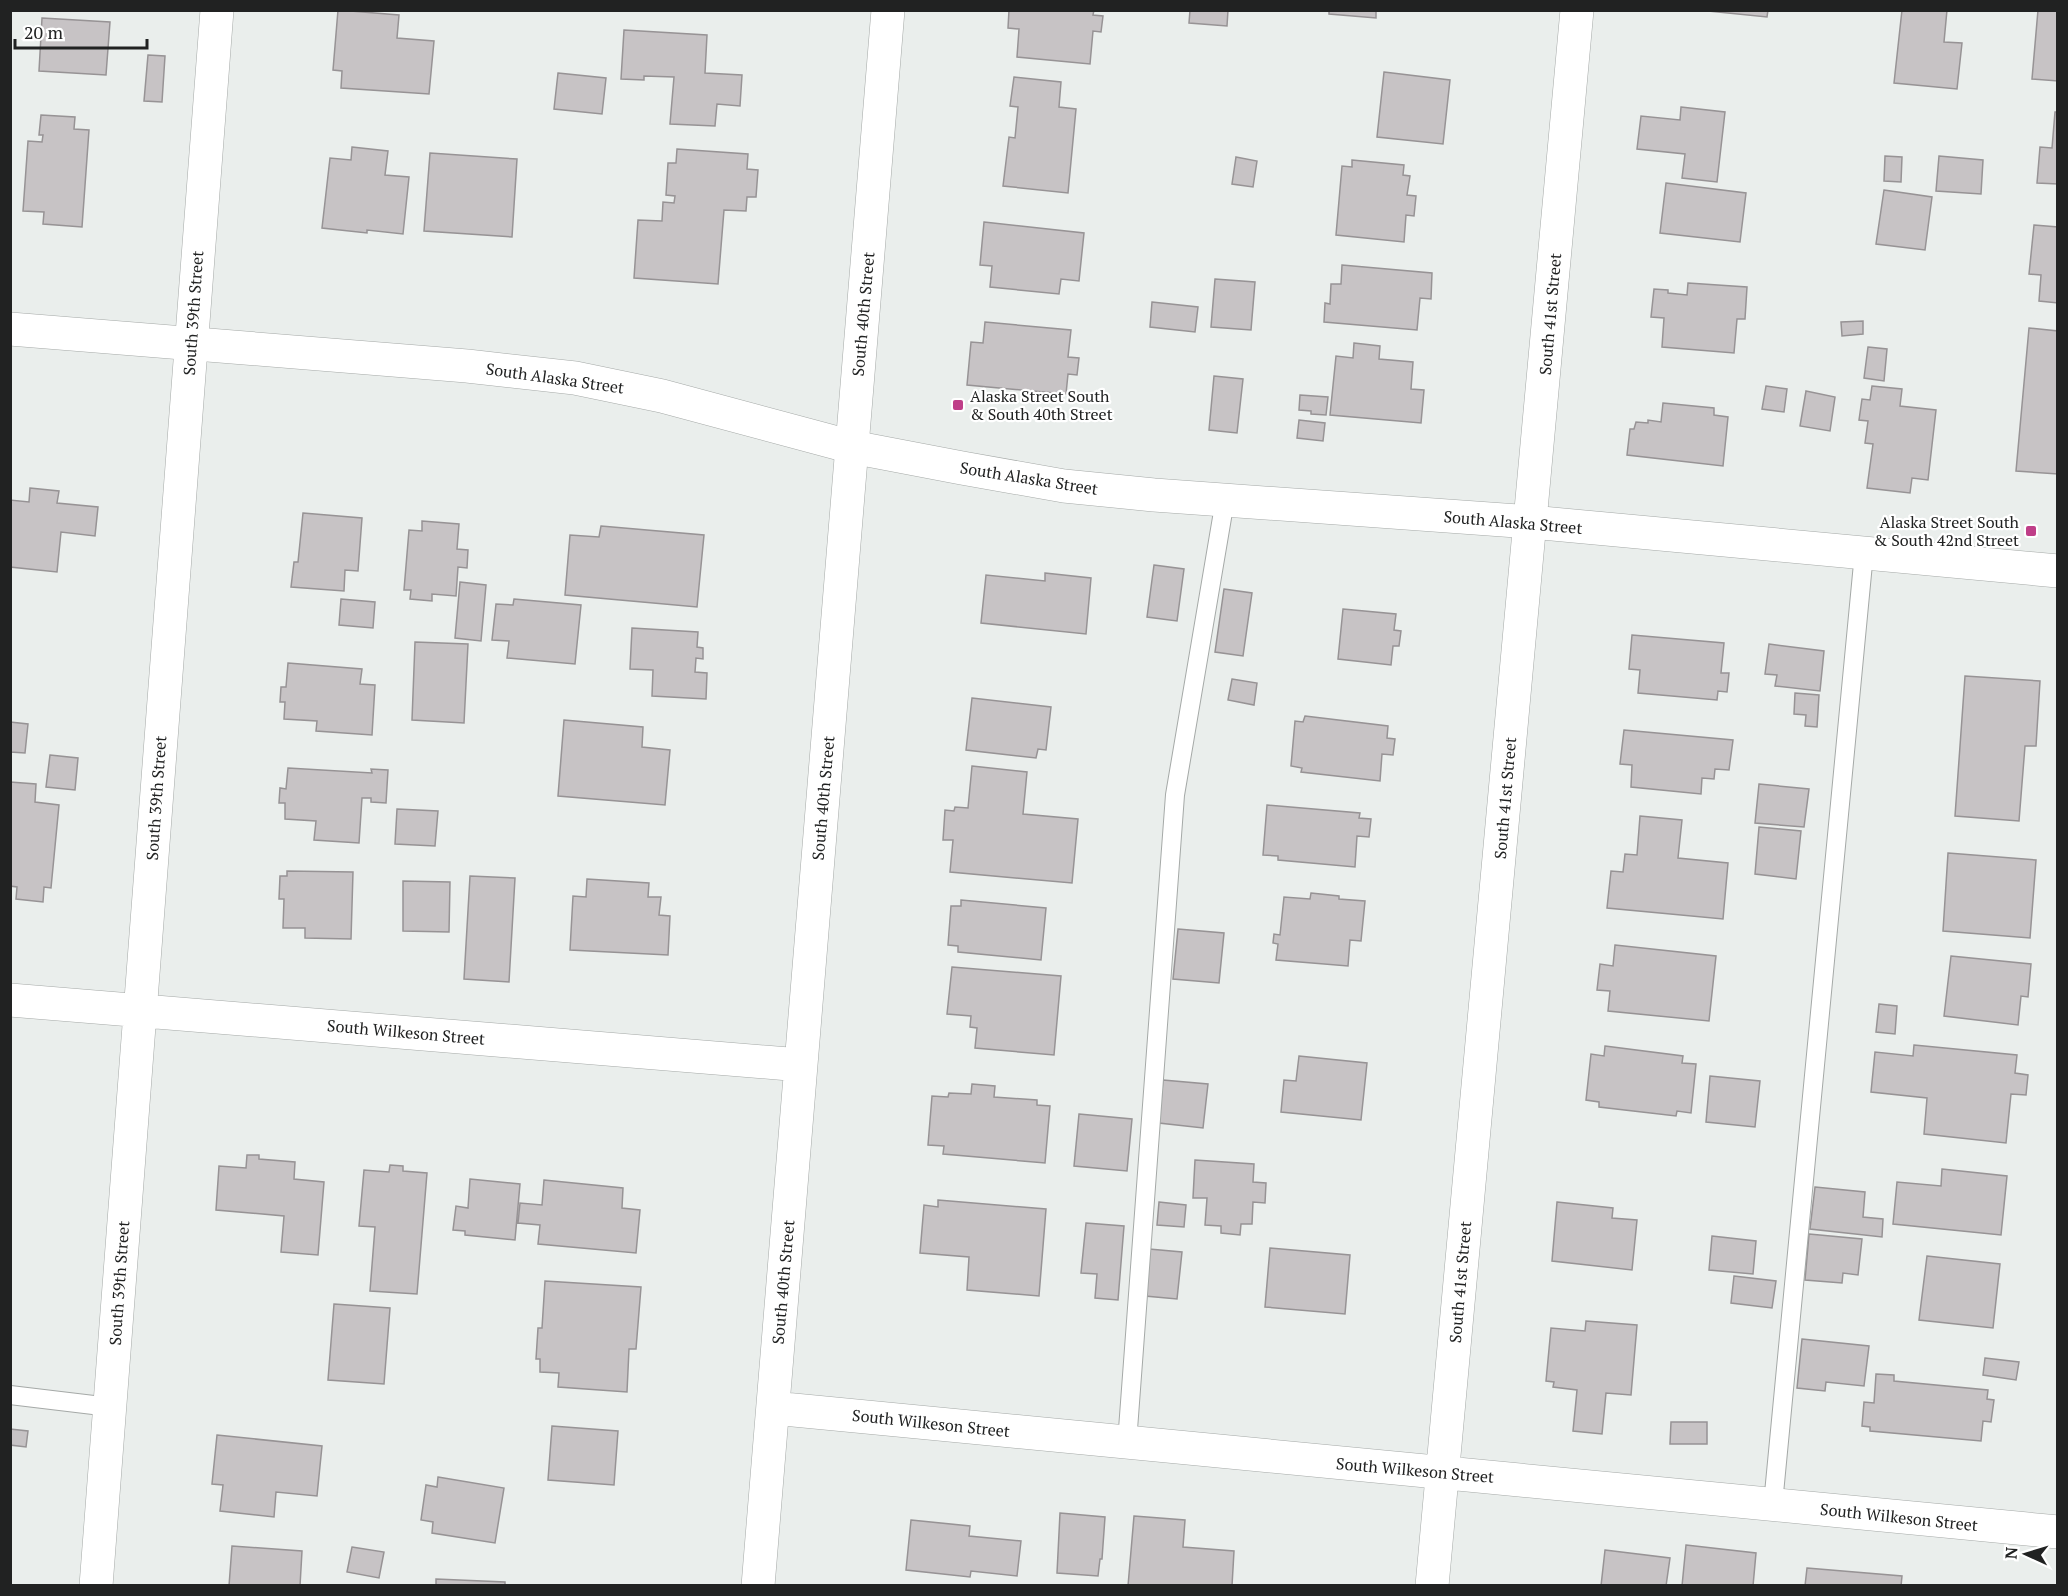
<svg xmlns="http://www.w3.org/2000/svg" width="2068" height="1596" viewBox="0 0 2068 1596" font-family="'PT Serif',serif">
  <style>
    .building { fill: #c7c3c5; stroke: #979395; stroke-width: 1.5 }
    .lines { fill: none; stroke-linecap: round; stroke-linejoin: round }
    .lane-casing { stroke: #a5a9a7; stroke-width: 20 }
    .street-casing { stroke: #a5a9a7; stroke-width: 34 }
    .secondary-casing { stroke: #a5a9a7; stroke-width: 34 }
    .lane { stroke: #fff; stroke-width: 18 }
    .street { stroke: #fff; stroke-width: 33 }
    .secondary { stroke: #fff; stroke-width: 33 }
    .poi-dot { fill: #bf3e88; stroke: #fff; stroke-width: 2 }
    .labels { text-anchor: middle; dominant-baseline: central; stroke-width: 4.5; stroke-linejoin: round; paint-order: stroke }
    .street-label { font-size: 16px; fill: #212222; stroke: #fff }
    .poi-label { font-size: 16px; fill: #212222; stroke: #fff; text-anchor: start }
  </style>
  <rect width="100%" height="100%" fill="#eaeeec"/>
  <!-- building -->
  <path class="building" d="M 338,10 L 399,15 L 397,38 L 434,41 L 429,94 L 341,88 L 342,71 L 333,70 Z
    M 1009,10 L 1094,10 L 1093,15 L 1103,16 L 1101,32 L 1093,31 L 1090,64 L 1017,57 L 1019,29 L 1008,28 Z
    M 1190,10 L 1228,10 L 1227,26 L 1189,23 Z
    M 1329,10 L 1376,10 L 1376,18 L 1329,14 Z
    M 1698,10 L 1768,10 L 1767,17 Z
    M 1902,10 L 1947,10 L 1944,42 L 1962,43 L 1957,89 L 1894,83 Z
    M 2038,10 L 2058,10 L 2058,81 L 2032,79 Z
    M 42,18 L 110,22 L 106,75 L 39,71 Z
    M 624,30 L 707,35 L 705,73 L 742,75 L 740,106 L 717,104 L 715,126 L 670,124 L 674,77 L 644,76 L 644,80 L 621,79 Z
    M 148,55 L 165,56 L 162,102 L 144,101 Z
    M 1384,72 L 1450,80 L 1443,144 L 1377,137 Z
    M 558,73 L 606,78 L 602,114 L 554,109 Z
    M 1014,77 L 1061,82 L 1059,107 L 1076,109 L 1068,193 L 1003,186 L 1009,137 L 1015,138 L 1018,107 L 1010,106 Z
    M 1681,107 L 1725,112 L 1717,182 L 1682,178 L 1685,154 L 1637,149 L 1641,116 L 1680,120 Z
    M 2055,112 L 2058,112 L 2058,184 L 2037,183 L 2040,147 L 2052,148 Z
    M 41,115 L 75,117 L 74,129 L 89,130 L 82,227 L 43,224 L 44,212 L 23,211 L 28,141 L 42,142 L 43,135 L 39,135 Z
    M 352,147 L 388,151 L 385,175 L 409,177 L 403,234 L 367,230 L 367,233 L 322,228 L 330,158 L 351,160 Z
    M 677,149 L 748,154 L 747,169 L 758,170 L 756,197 L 747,197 L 746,211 L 724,210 L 718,284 L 634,278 L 638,220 L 662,221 L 663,202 L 674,203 L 675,196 L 666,195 L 668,163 L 676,163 Z
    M 430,153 L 517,159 L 512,237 L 424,231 Z
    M 1885,156 L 1902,157 L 1901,182 L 1884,181 Z
    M 1939,156 L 1983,160 L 1981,194 L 1936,191 Z
    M 1236,157 L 1257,161 L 1253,187 L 1232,184 Z
    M 1352,160 L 1404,165 L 1403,175 L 1410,176 L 1407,195 L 1416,196 L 1414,216 L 1406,215 L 1404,242 L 1336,235 L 1342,166 L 1352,167 Z
    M 1666,183 L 1746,193 L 1740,242 L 1660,233 Z
    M 1884,190 L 1932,197 L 1925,250 L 1876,244 Z
    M 984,222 L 1084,233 L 1079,281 L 1061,279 L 1059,294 L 990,287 L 992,266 L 980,265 Z
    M 2034,225 L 2058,227 L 2058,303 L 2039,301 L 2041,275 L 2029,274 Z
    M 1342,265 L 1432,273 L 1431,299 L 1420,298 L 1417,330 L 1324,322 L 1325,303 L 1330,304 L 1331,284 L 1341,284 Z
    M 1215,279 L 1255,282 L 1251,330 L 1211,327 Z
    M 1688,283 L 1747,287 L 1745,319 L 1737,319 L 1734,353 L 1662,347 L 1664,318 L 1651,317 L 1654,289 L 1668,290 L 1668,293 L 1687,295 Z
    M 1152,302 L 1198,307 L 1195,332 L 1150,327 Z
    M 1863,321 L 1863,334 L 1842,336 L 1841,322 Z
    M 985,322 L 1071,330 L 1068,357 L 1079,358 L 1077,375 L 1068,374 L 1066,394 L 967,385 L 971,342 L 983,343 Z
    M 2029,328 L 2058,331 L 2058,474 L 2016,471 Z
    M 1354,343 L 1380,346 L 1379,359 L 1413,362 L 1411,389 L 1424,390 L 1421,423 L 1330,415 L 1336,356 L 1353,358 Z
    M 1868,347 L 1887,349 L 1884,381 L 1864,378 Z
    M 1214,376 L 1243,379 L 1237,433 L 1209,430 Z
    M 1766,386 L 1787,389 L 1784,412 L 1762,409 Z
    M 1872,386 L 1902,389 L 1900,406 L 1936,410 L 1928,480 L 1912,478 L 1910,493 L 1867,488 L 1873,444 L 1865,443 L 1868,421 L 1859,420 L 1862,399 L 1870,400 Z
    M 1806,391 L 1835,397 L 1830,431 L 1800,426 Z
    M 1300,395 L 1328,397 L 1326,415 L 1311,414 L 1311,411 L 1299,410 Z
    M 1663,403 L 1714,408 L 1714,415 L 1728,417 L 1723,466 L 1627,455 L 1630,429 L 1634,429 L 1636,422 L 1648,423 L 1648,420 L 1661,422 Z
    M 1299,420 L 1325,423 L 1323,441 L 1297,438 Z
    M 30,488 L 59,491 L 57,503 L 98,507 L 95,536 L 61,532 L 57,572 L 10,567 L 10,500 L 29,502 Z
    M 303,513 L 362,518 L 358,571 L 345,570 L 344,591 L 291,587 L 294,562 L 298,562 Z
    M 422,521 L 459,524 L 457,549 L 468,550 L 467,568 L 458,567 L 456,596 L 432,594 L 432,601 L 410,599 L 411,590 L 404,590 L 409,530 L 422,531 Z
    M 601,526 L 704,535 L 697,607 L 565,595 L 570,535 L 599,537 Z
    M 1154,565 L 1184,569 L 1177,621 L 1147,617 Z
    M 1045,573 L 1091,578 L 1086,634 L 981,623 L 986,575 L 1045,581 Z
    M 460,582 L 486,585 L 481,641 L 455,638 Z
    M 1224,589 L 1252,593 L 1243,656 L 1215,652 Z
    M 341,599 L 375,602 L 373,628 L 339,625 Z
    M 514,599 L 581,605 L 575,664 L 507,658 L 509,641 L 492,640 L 496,604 L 513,605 Z
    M 1343,609 L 1396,614 L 1394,630 L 1401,631 L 1399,646 L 1393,646 L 1391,665 L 1338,659 Z
    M 632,628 L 698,632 L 697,647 L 703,648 L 703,659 L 696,658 L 695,672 L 707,673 L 706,699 L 652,696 L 653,670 L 630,669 Z
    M 1632,635 L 1724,643 L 1721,673 L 1729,673 L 1727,692 L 1718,691 L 1717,700 L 1638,693 L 1640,670 L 1629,669 Z
    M 415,642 L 468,644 L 464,723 L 412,720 Z
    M 1769,644 L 1824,651 L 1820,691 L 1775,686 L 1777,675 L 1765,674 Z
    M 288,663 L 362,669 L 360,684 L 375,685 L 372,735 L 316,731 L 317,721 L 284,719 L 285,702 L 280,702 L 281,687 L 286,687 Z
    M 1965,676 L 2040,681 L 2036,746 L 2025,746 L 2019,821 L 1955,816 Z
    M 1232,679 L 1257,683 L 1254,705 L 1228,700 Z
    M 1795,693 L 1819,695 L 1817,727 L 1805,726 L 1806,715 L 1794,714 Z
    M 972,698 L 1051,707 L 1046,750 L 1038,749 L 1036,758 L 966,750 Z
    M 1305,716 L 1388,726 L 1387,738 L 1395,739 L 1393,755 L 1382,754 L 1380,781 L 1301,772 L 1302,768 L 1291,766 L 1295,721 L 1303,722 Z
    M 564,720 L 643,727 L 642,747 L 670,750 L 665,805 L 558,796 Z
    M 10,722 L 28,724 L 25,753 L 10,752 Z
    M 1624,730 L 1733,740 L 1729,770 L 1715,769 L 1714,779 L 1702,778 L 1701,794 L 1631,787 L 1632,765 L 1620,764 Z
    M 50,755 L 78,758 L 75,790 L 46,787 Z
    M 972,766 L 1027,772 L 1023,814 L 1078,819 L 1072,883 L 950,872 L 953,840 L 943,840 L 945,810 L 954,811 L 955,807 L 968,808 Z
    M 288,768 L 372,773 L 371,769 L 388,770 L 386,803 L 371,802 L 371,798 L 362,798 L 359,843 L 314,840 L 316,821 L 285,819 L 285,803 L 279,803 L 280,788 L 286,789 Z
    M 10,782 L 36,784 L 35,802 L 59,805 L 51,888 L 44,887 L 43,902 L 16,899 L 17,887 L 10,886 Z
    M 1759,784 L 1809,789 L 1804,827 L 1755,823 Z
    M 1267,805 L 1360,813 L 1359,818 L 1371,819 L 1369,837 L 1357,836 L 1355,867 L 1278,860 L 1278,856 L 1263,855 Z
    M 397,809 L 438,811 L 435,846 L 395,844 Z
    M 1640,816 L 1682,820 L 1678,858 L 1728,863 L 1723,919 L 1607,908 L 1611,871 L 1623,872 L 1625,854 L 1637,855 Z
    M 1759,827 L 1801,831 L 1796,879 L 1755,874 Z
    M 1948,853 L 2036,860 L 2030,938 L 1943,931 Z
    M 287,871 L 353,872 L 351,939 L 305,938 L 305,928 L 283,928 L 284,899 L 279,899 L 280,876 L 287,876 Z
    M 470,876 L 515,878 L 509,982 L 464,979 Z
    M 587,879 L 649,883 L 648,897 L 661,897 L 659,915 L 670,916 L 668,955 L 570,950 L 573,896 L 586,897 Z
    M 403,881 L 450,882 L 449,932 L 403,931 Z
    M 1311,893 L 1339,896 L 1339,899 L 1365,901 L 1361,941 L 1350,940 L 1348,966 L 1276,960 L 1278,944 L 1273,943 L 1274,934 L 1280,935 L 1284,897 L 1310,899 Z
    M 961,900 L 1046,908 L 1041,960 L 958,952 L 958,946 L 948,945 L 951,906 L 961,906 Z
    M 1178,929 L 1224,933 L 1219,983 L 1173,979 Z
    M 1615,945 L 1716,956 L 1709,1021 L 1608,1011 L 1610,991 L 1597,990 L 1600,964 L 1613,966 Z
    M 1951,956 L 2031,964 L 2028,997 L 2021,996 L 2018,1025 L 1944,1016 Z
    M 952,967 L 1061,976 L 1054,1055 L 975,1048 L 977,1028 L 970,1027 L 971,1016 L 947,1014 Z
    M 1879,1004 L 1897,1006 L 1895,1034 L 1876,1032 Z
    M 1914,1045 L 2017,1055 L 2015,1073 L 2028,1075 L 2026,1095 L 2011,1094 L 2006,1143 L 1924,1134 L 1927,1098 L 1871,1092 L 1875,1052 L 1913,1056 Z
    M 1605,1046 L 1683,1056 L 1682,1063 L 1696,1064 L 1691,1113 L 1677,1111 L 1676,1116 L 1599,1107 L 1599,1102 L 1586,1100 L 1591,1054 L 1604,1056 Z
    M 1299,1056 L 1367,1063 L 1361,1120 L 1281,1112 L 1284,1080 L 1296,1081 Z
    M 1710,1076 L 1760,1081 L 1755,1127 L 1706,1122 Z
    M 1163,1080 L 1208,1084 L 1203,1128 L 1159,1123 Z
    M 972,1084 L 995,1086 L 994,1097 L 1037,1100 L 1037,1105 L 1050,1106 L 1045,1163 L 943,1154 L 944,1146 L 928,1145 L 932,1096 L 948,1097 L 949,1093 L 971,1094 Z
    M 1079,1114 L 1132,1119 L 1127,1171 L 1074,1166 Z
    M 247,1155 L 259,1155 L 259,1159 L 295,1162 L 294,1179 L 324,1182 L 318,1255 L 281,1252 L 284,1216 L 216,1210 L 219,1166 L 246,1168 Z
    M 1195,1160 L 1254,1164 L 1253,1182 L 1266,1183 L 1265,1203 L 1253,1202 L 1252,1224 L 1241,1224 L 1240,1235 L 1221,1233 L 1221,1226 L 1205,1225 L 1207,1198 L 1193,1198 Z
    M 390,1165 L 403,1166 L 403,1171 L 427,1173 L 417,1294 L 370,1291 L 375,1227 L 359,1226 L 364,1170 L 389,1172 Z
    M 1942,1169 L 2007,1176 L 2001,1235 L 1893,1224 L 1897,1182 L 1941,1186 Z
    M 470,1179 L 520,1184 L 515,1240 L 465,1235 L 465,1231 L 453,1230 L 456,1206 L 468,1208 Z
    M 544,1180 L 623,1188 L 622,1208 L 640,1210 L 636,1253 L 538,1244 L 540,1225 L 518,1223 L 520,1203 L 542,1205 Z
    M 1815,1187 L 1865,1192 L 1863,1217 L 1883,1219 L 1882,1237 L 1810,1229 Z
    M 938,1200 L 1046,1209 L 1039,1296 L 967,1290 L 969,1257 L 920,1253 L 924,1205 L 938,1207 Z
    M 1159,1202 L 1186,1205 L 1184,1227 L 1157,1225 Z
    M 1557,1202 L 1613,1208 L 1612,1218 L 1637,1220 L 1632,1270 L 1552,1261 Z
    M 1086,1223 L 1124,1226 L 1118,1300 L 1095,1298 L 1097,1274 L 1081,1273 Z
    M 1809,1234 L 1862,1239 L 1858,1275 L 1843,1273 L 1842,1283 L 1805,1280 Z
    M 1712,1236 L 1756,1241 L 1753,1274 L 1709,1270 Z
    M 1270,1248 L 1350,1255 L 1345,1314 L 1265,1307 Z
    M 1149,1249 L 1182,1252 L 1177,1299 L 1145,1296 Z
    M 1927,1256 L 2000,1264 L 1993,1328 L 1919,1320 Z
    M 1734,1276 L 1776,1281 L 1772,1308 L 1731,1303 Z
    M 545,1281 L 641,1287 L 636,1349 L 629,1349 L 627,1392 L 558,1387 L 559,1373 L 540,1372 L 540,1359 L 536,1359 L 538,1328 L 542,1328 Z
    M 334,1304 L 390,1308 L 384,1384 L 328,1380 Z
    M 1586,1321 L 1637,1325 L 1631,1395 L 1606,1393 L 1602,1434 L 1573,1431 L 1577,1390 L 1553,1387 L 1554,1382 L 1546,1381 L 1551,1328 L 1585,1331 Z
    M 1802,1339 L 1869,1346 L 1864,1386 L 1826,1382 L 1825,1391 L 1797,1388 Z
    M 1985,1358 L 2019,1362 L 2016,1380 L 1983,1375 Z
    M 1876,1374 L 1894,1375 L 1894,1381 L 1988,1390 L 1987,1399 L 1994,1400 L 1991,1422 L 1983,1421 L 1981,1441 L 1870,1431 L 1870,1427 L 1862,1426 L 1864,1402 L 1874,1403 Z
    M 1671,1422 L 1707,1422 L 1707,1444 L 1670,1444 Z
    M 552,1426 L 618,1431 L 614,1485 L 548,1480 Z
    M 10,1429 L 28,1431 L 26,1447 L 10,1445 Z
    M 217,1435 L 322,1446 L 317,1496 L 276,1492 L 274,1517 L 220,1511 L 223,1485 L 212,1484 Z
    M 438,1477 L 504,1488 L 495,1543 L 432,1533 L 433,1522 L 421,1520 L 426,1485 L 437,1487 Z
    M 1060,1513 L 1105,1517 L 1102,1559 L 1100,1559 L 1098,1576 L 1057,1573 Z
    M 1134,1516 L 1185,1520 L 1183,1547 L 1234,1551 L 1232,1586 L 1128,1586 Z
    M 911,1520 L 970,1526 L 969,1536 L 1021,1541 L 1017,1576 L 971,1571 L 970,1577 L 906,1570 Z
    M 1686,1545 L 1756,1553 L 1753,1586 L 1682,1586 Z
    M 232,1546 L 302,1551 L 300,1586 L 229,1586 Z
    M 352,1547 L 384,1552 L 379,1578 L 347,1572 Z
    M 1605,1550 L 1670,1558 L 1666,1586 L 1601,1586 Z
    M 1807,1568 L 1902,1576 L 1901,1586 L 1805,1586 Z
    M 436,1579 L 505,1582 L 505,1586 L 436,1586 Z"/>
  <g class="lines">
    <defs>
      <path id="lane" d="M 10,1395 L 110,1407
        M 1127,1443 L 1175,795 L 1225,500
        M 1773,1504 L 1864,553"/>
      <path id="street" d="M 10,1000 L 801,1065
        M 773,1408 L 2058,1532
        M 96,1586 L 217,10
        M 758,1586 L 888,10
        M 1432,1586 L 1577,10"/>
      <path id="secondary" d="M 10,329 L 467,366 L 575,378 L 662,396 L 852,447 L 962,468 L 1064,486 L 1154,495 L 1531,522 L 2058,571"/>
    </defs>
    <!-- lane casing -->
    <use href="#lane" class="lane-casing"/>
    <!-- street casing -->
    <use href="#street" class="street-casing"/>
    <!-- secondary casing -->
    <use href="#secondary" class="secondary-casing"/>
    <!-- lane -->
    <use href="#lane" class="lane"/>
    <!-- street -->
    <use href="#street" class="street"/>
    <!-- secondary -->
    <use href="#secondary" class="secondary"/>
  </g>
  <!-- markers -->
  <g class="poi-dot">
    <rect x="952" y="399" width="12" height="12" rx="3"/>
    <rect x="2025" y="525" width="12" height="12" rx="3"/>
  </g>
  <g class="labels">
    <!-- street labels -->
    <g class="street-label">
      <text transform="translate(193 313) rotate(-86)">South 39th Street</text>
      <text transform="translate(863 314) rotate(-85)">South 40th Street</text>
      <text transform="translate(1550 314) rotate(-85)">South 41st Street</text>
      <text transform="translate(555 378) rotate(8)">South Alaska Street</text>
      <text transform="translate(1029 478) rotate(9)">South Alaska Street</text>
      <text transform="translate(1513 522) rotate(5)">South Alaska Street</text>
      <text transform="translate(156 798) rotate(-86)">South 39th Street</text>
      <text transform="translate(823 798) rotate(-85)">South 40th Street</text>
      <text transform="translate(1505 798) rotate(-85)">South 41st Street</text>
      <text transform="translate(406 1032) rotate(5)">South Wilkeson Street</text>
      <text transform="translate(783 1282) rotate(-85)">South 40th Street</text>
      <text transform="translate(1460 1282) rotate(-85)">South 41st Street</text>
      <text transform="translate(119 1283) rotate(-86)">South 39th Street</text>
      <text transform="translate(931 1423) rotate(6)">South Wilkeson Street</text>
      <text transform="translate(1415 1470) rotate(5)">South Wilkeson Street</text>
      <text transform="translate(1899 1517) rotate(6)">South Wilkeson Street</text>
    </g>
    <!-- poi labels -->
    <g class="poi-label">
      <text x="970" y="396">Alaska Street South<tspan x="970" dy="18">&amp; South 40th Street</tspan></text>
      <text x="2019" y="522" text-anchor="end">Alaska Street South<tspan x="2019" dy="18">&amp; South 42nd Street</tspan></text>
    </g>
  </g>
  <!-- border -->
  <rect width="2068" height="1596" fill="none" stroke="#212222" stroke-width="24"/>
  <!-- north arrow -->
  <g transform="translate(2026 1554) rotate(274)" stroke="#ffffff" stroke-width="4.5" paint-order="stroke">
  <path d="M0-4.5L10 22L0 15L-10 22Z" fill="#212222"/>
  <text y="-9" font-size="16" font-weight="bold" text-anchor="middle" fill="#212222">N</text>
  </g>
  <!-- scale -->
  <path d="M15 39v9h132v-9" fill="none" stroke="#212222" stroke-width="3"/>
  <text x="24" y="39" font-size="18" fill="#212222" stroke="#ffffff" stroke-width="4.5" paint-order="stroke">20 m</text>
</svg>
